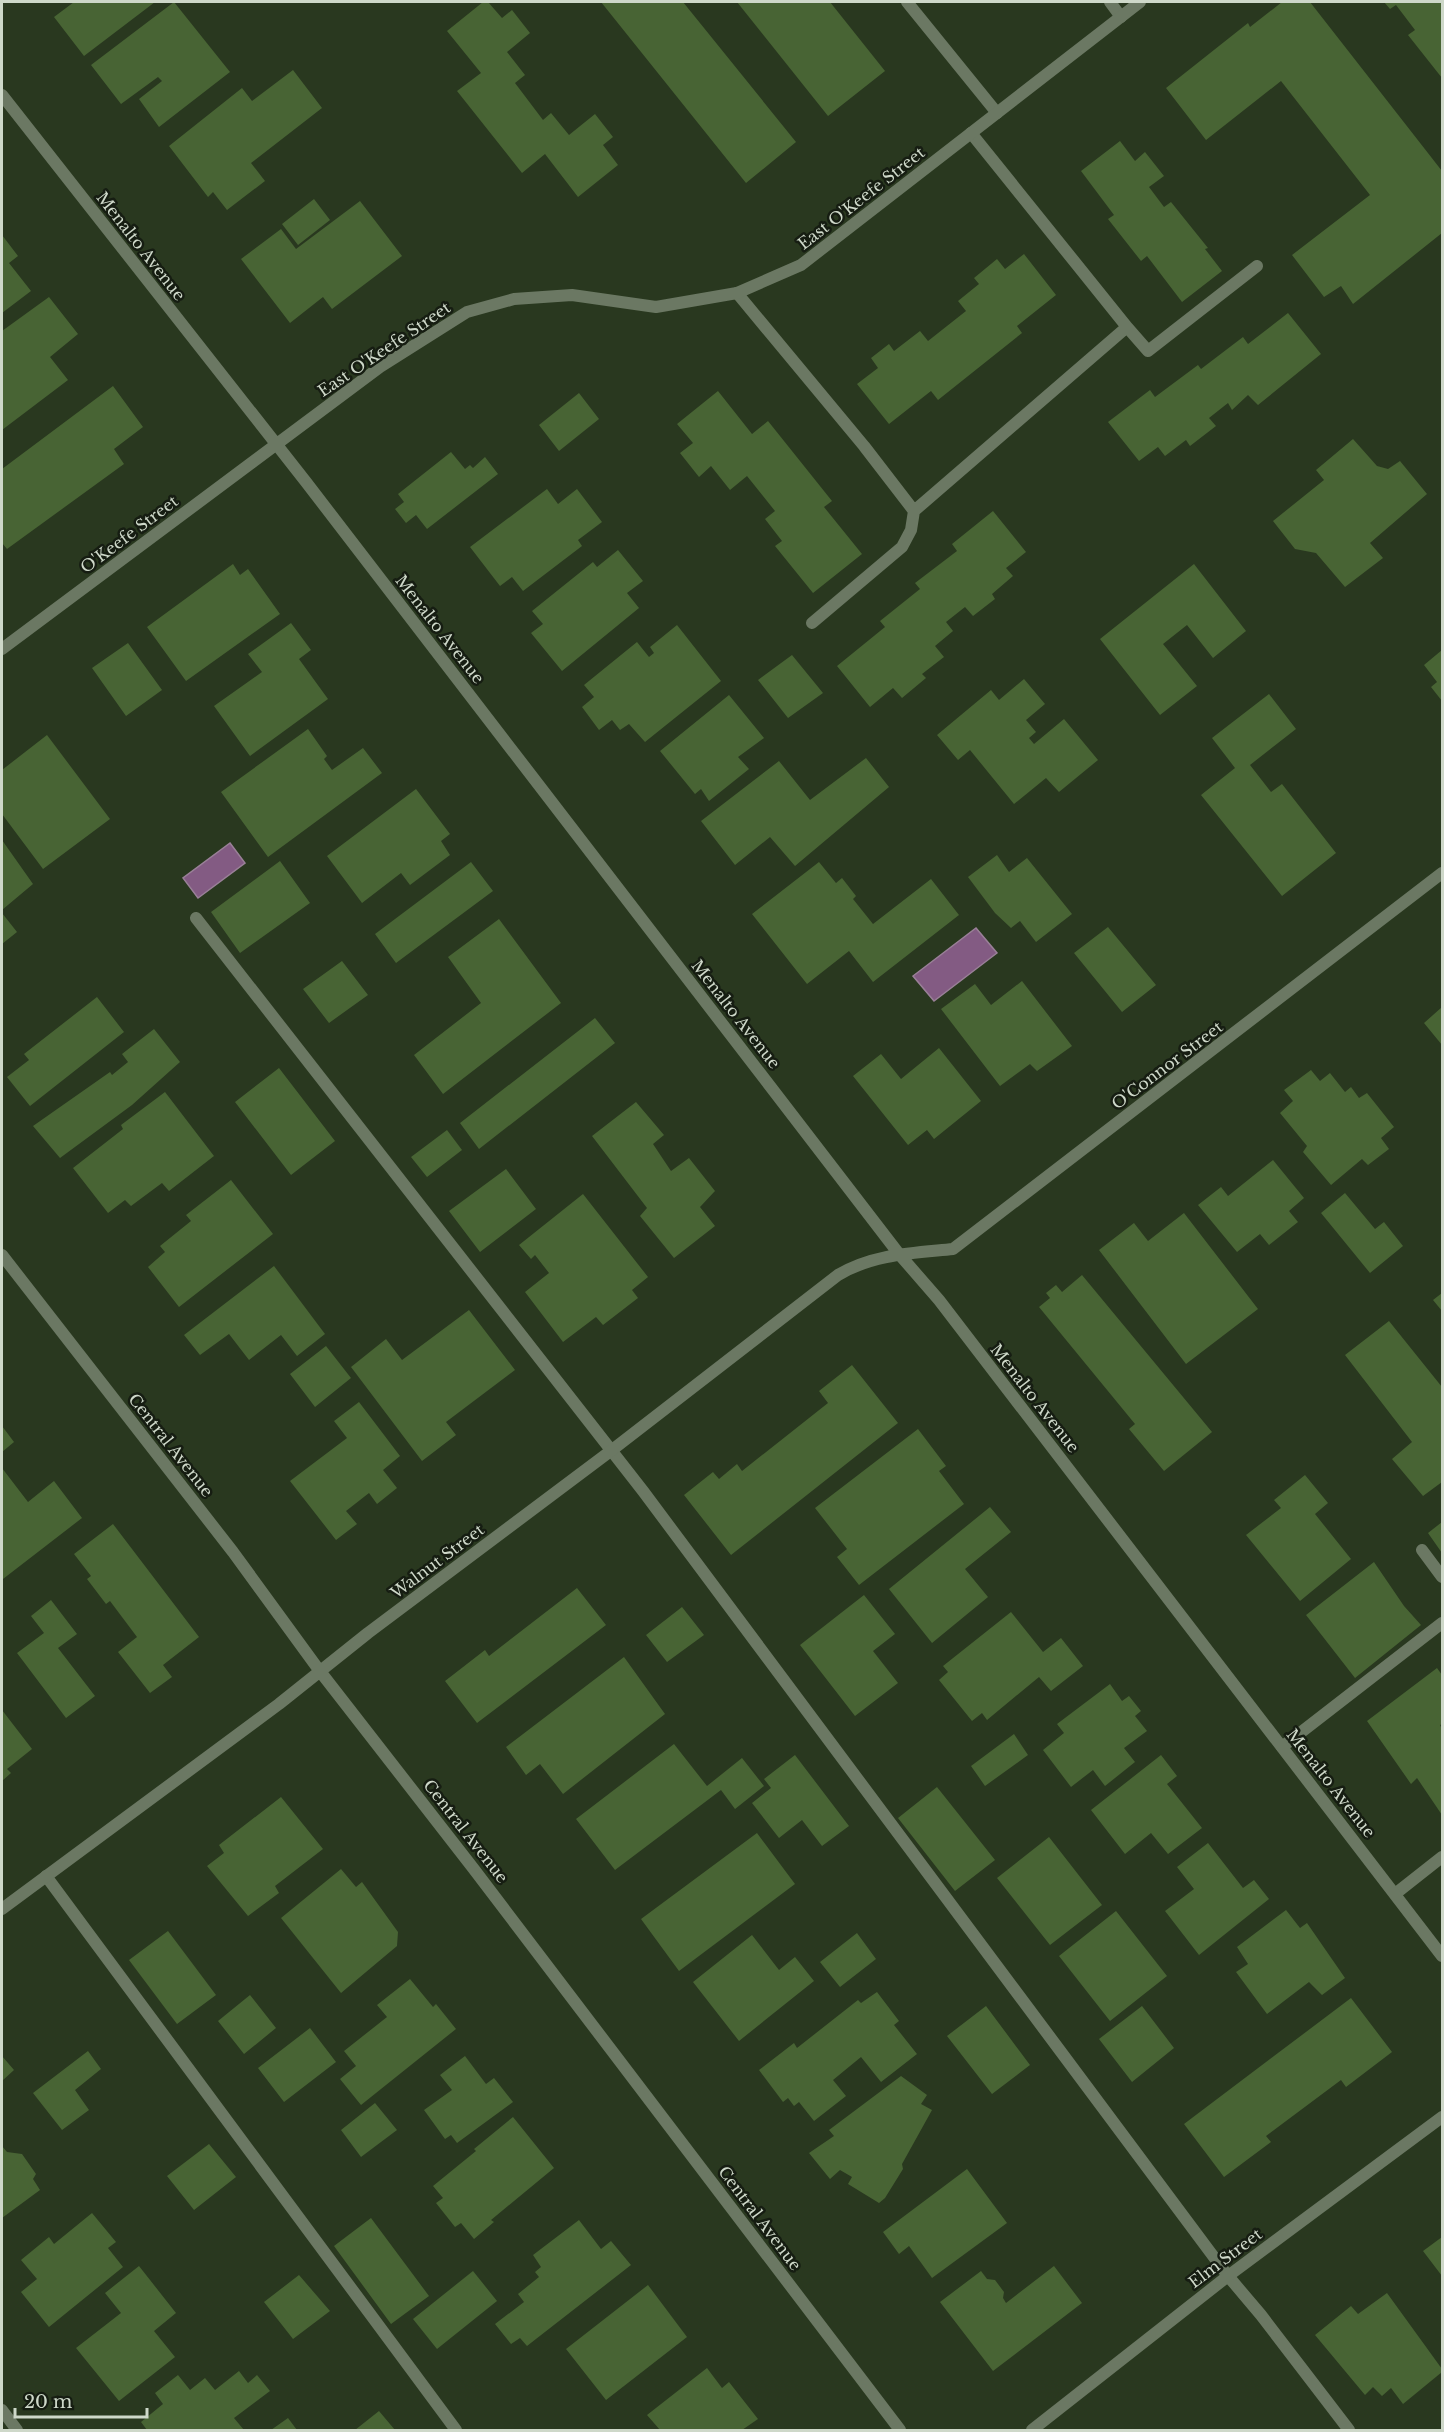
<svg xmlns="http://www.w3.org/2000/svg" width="1444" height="2432" viewBox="0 0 1444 2432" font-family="'Libre Baskerville',serif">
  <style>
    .water { fill: #835b83; stroke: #9a8098; stroke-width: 1.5 }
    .building { fill: #486434 }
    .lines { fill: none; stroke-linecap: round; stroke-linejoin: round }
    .service { stroke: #6b7863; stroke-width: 12 }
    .minor { stroke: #6b7863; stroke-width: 12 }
    .labels { text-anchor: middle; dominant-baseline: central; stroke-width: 5; stroke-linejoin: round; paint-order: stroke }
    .street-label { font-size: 16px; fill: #ced8c9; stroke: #161d12 }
  </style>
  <rect width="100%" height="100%" fill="#29381f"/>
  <!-- water -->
  <path class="water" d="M 230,843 L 245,863 L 198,898 L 183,878 Z
    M 976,928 L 997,953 L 934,1001 L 913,976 Z"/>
  <!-- building -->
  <path class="building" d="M 74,2 L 155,2 L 84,56 L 54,17 Z
    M 174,2 L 230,72 L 159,127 L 139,99 L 162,81 L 158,77 L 121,104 L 91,65 Z
    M 483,2 L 488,2 L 502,18 L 512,10 L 530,33 L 507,52 L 525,75 L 515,83 L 543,120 L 551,113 L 569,135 L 595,114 L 613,137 L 603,145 L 618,165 L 578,197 L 545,154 L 522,173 L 457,91 L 481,73 L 447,31 Z
    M 601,2 L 683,2 L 796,142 L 746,183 Z
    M 737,2 L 830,2 L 885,71 L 828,116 Z
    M 1282,2 L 1310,2 L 1442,171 L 1442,233 L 1353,304 L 1341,286 L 1324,297 L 1292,255 L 1370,195 L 1281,81 L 1206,140 L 1166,88 L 1248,23 L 1250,27 Z
    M 1384,2 L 1442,2 L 1442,78 L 1408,35 L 1415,30 L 1396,5 L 1390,9 Z
    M 293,70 L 322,108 L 251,163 L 265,181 L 227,210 L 213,192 L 208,197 L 169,146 L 242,88 L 252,101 Z
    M 1120,141 L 1135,161 L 1145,152 L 1164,176 L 1149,187 L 1164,207 L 1171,202 L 1208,248 L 1205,249 L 1222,271 L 1182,302 L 1147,256 L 1141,261 L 1108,219 L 1114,215 L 1081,171 Z
    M 314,199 L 330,220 L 298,245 L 282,224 Z
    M 360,201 L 402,256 L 332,309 L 323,297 L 290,323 L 241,259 L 281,229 L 296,249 Z
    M 2,235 L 18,256 L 9,263 L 31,291 L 2,313 Z
    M 1024,254 L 1056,295 L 1017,326 L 1022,333 L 938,400 L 931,391 L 889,424 L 857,384 L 878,368 L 871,358 L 889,344 L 894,351 L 920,331 L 928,341 L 966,311 L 958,301 L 979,284 L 974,278 L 997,259 L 1005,269 Z
    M 49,297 L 78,334 L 50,357 L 68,380 L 2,430 L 2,331 Z
    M 1288,313 L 1321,354 L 1258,405 L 1248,395 L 1232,410 L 1228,403 L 1209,418 L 1216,426 L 1190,446 L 1186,440 L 1165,456 L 1158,447 L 1139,461 L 1108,422 L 1150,390 L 1155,397 L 1198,365 L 1201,369 L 1243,337 L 1248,344 Z
    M 113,386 L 143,427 L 114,449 L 124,464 L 7,549 L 2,543 L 2,469 Z
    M 718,391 L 752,434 L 768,421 L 832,501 L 824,507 L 862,554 L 813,593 L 775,546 L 782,541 L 765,519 L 775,511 L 747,476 L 730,490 L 711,466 L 699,477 L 680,453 L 693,443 L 677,424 Z
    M 579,393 L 599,419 L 559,451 L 539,425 Z
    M 1353,439 L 1377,466 L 1388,469 L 1400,461 L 1427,494 L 1370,543 L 1383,558 L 1345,587 L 1316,553 L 1295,549 L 1273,521 L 1324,480 L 1316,470 Z
    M 451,452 L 465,469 L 470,465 L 473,468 L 485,457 L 498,474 L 427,529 L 416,515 L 406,523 L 395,509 L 404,502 L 398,494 Z
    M 547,489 L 558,504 L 577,489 L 602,522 L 578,540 L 582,546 L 523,591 L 512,577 L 500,586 L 470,547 Z
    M 993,511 L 1026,552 L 1006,568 L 1013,576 L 992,594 L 995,599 L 973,616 L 965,607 L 946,622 L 953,631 L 935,646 L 944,657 L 922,674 L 926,678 L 902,698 L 893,688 L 870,707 L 837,666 L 885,627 L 880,621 L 920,589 L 915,583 L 957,551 L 952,544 Z
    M 618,550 L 643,581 L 627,593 L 639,608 L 562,671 L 531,633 L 543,624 L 532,611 L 593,562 L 597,567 Z
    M 233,564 L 240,575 L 248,569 L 280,614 L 186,681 L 147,627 Z
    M 1194,564 L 1246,631 L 1213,658 L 1187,625 L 1163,644 L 1197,686 L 1160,715 L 1100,639 Z
    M 291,623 L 311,650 L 299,659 L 328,699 L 250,756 L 214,706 L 262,672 L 248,654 Z
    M 677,625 L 721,681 L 645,742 L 629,724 L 620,730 L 612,720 L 599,730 L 582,707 L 594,697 L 584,685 L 637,642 L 649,657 L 654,653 L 650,647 Z
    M 128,643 L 162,690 L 126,716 L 92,668 Z
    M 1442,650 L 1442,701 L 1431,687 L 1437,682 L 1424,665 Z
    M 792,655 L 823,693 L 788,718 L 758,680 Z
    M 1024,679 L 1045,704 L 1026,720 L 1036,732 L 1029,738 L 1034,744 L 1064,719 L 1098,760 L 1059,792 L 1046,778 L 1014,804 L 970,750 L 958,760 L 937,735 L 991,690 L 999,700 Z
    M 1269,694 L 1296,729 L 1250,765 L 1271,792 L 1282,784 L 1336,853 L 1282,896 L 1201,795 L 1235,768 L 1212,738 Z
    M 729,695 L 764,738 L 738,757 L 749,769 L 709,801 L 701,789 L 695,794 L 660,751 Z
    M 308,729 L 327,756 L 324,759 L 332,770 L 363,748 L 382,773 L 268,857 L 221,792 Z
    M 47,735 L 110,819 L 43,869 L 2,814 L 2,770 Z
    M 866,758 L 889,787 L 795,866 L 770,837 L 735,865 L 701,821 L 779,761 L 810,800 Z
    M 416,789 L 450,834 L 441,841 L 450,855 L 410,885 L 401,873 L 362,903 L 327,856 Z
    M 2,840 L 33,884 L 2,910 Z
    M 997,855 L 1009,872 L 1027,858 L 1072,914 L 1036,942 L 1020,921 L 1011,928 L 995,913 L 968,877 Z
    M 280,861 L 310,903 L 240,953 L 211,912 Z
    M 471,862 L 493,891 L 396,963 L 375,934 Z
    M 819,862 L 836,883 L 842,878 L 856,896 L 853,899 L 873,924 L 931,879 L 959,915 L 873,982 L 849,951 L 807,984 L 752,914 Z
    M 2,913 L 17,932 L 2,944 Z
    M 499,919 L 561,1003 L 443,1094 L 414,1055 L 481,1003 L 448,957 Z
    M 1108,927 L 1156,985 L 1122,1012 L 1074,953 Z
    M 342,961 L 368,995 L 329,1023 L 303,989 Z
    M 1022,981 L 1072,1046 L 1037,1071 L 1030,1064 L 1000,1086 L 941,1009 L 975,984 L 991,1005 Z
    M 97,997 L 124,1032 L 30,1106 L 7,1077 L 29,1060 L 24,1054 Z
    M 1442,1007 L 1442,1045 L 1424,1023 Z
    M 595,1018 L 615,1043 L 479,1149 L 460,1123 Z
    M 154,1029 L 180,1062 L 132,1105 L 60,1158 L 33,1126 L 110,1072 L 112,1075 L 128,1062 L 122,1054 Z
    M 939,1048 L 981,1101 L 934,1139 L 927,1130 L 908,1145 L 853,1076 L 881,1054 L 901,1079 Z
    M 279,1068 L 335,1141 L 291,1175 L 235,1102 Z
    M 1311,1070 L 1320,1081 L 1330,1073 L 1345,1092 L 1351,1087 L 1359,1098 L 1367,1093 L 1394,1127 L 1381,1138 L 1389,1149 L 1368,1165 L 1362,1159 L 1331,1185 L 1303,1152 L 1307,1146 L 1280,1113 L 1293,1101 L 1284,1090 Z
    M 165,1092 L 214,1156 L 169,1191 L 162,1183 L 131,1206 L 125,1200 L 108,1213 L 73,1168 L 123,1129 L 121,1125 Z
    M 636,1102 L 664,1135 L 653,1144 L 671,1171 L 689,1158 L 715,1191 L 700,1207 L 715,1226 L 674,1258 L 640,1216 L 647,1208 L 592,1136 Z
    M 447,1130 L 462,1150 L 427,1177 L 411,1157 Z
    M 1273,1160 L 1304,1198 L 1289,1211 L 1298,1222 L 1269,1245 L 1260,1234 L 1237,1252 L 1198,1205 L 1221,1187 L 1228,1196 Z
    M 506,1169 L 536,1209 L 480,1252 L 449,1211 Z
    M 231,1180 L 273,1234 L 179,1307 L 148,1267 L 165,1252 L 160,1246 L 191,1221 L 186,1215 Z
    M 1345,1193 L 1375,1229 L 1384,1222 L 1403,1246 L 1370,1273 L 1321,1213 Z
    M 583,1194 L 648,1277 L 632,1290 L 638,1298 L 603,1325 L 596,1317 L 563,1342 L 525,1292 L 549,1273 L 535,1255 L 531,1259 L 519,1245 Z
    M 1184,1213 L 1258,1309 L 1186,1364 L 1099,1250 L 1134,1223 L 1148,1241 Z
    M 274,1266 L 325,1334 L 297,1356 L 281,1335 L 249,1360 L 229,1334 L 200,1355 L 184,1335 Z
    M 1082,1275 L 1212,1432 L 1164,1471 L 1129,1429 L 1135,1424 L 1039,1307 L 1050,1298 L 1046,1293 L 1056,1285 L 1062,1292 Z
    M 1442,1293 L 1442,1311 L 1433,1300 Z
    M 469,1310 L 515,1370 L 446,1422 L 456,1435 L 422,1461 L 351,1367 L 386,1339 L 402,1360 Z
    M 1389,1321 L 1442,1387 L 1442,1482 L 1423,1496 L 1392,1459 L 1412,1442 L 1345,1355 Z
    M 326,1346 L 351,1378 L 315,1407 L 290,1374 Z
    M 852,1365 L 898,1423 L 731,1555 L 684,1495 L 713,1472 L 719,1479 L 737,1464 L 742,1471 L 828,1403 L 819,1391 Z
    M 359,1402 L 400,1456 L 383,1470 L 397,1488 L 377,1504 L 369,1493 L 346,1511 L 357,1524 L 336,1540 L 290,1481 L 347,1438 L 334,1421 Z
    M 2,1426 L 14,1442 L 2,1452 Z
    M 918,1429 L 946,1466 L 939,1471 L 964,1504 L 859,1585 L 837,1557 L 847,1549 L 815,1508 Z
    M 2,1468 L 28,1502 L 54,1481 L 82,1518 L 3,1579 Z
    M 1305,1475 L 1328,1503 L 1315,1514 L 1351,1559 L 1300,1601 L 1246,1535 L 1281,1508 L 1274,1500 Z
    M 990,1507 L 1011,1532 L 965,1569 L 988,1597 L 932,1643 L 889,1589 Z
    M 1442,1522 L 1442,1553 L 1428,1533 Z
    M 113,1524 L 199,1637 L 163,1665 L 172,1677 L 150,1693 L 118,1652 L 137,1637 L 110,1601 L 106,1604 L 87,1579 L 91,1576 L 74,1554 Z
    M 1374,1562 L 1404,1606 L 1421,1625 L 1355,1678 L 1306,1615 Z
    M 577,1588 L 606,1625 L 477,1723 L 445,1681 L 485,1650 L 489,1656 Z
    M 864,1595 L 895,1634 L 873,1651 L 898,1683 L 855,1716 L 800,1645 Z
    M 51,1600 L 77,1634 L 58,1648 L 95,1696 L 66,1718 L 17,1653 L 44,1633 L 31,1616 Z
    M 682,1607 L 704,1635 L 667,1662 L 646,1635 Z
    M 1011,1612 L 1043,1652 L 1061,1638 L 1083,1666 L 1051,1691 L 1039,1677 L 987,1720 L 982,1713 L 972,1721 L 939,1680 L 948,1672 L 943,1666 Z
    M 624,1657 L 665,1714 L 563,1794 L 540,1764 L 526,1775 L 506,1747 Z
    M 1437,1668 L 1442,1675 L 1442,1724 L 1440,1725 L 1442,1729 L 1442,1815 L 1417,1778 L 1411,1784 L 1367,1721 Z
    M 1110,1684 L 1122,1701 L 1129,1696 L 1141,1711 L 1135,1716 L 1147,1731 L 1124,1748 L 1135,1762 L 1105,1786 L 1093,1770 L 1071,1787 L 1043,1750 L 1064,1733 L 1057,1724 Z
    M 2,1710 L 32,1749 L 7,1769 L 11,1773 L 2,1781 Z
    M 1014,1734 L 1028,1755 L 985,1786 L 971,1766 Z
    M 674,1744 L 707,1786 L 742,1758 L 764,1786 L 735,1809 L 721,1790 L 615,1870 L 576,1819 Z
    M 795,1755 L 849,1826 L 822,1846 L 802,1820 L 779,1838 L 752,1803 L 771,1788 L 764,1779 Z
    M 1161,1755 L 1177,1776 L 1167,1784 L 1202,1828 L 1168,1854 L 1151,1833 L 1125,1854 L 1091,1810 Z
    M 937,1787 L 995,1860 L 955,1891 L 898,1818 Z
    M 281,1797 L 323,1849 L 275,1886 L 279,1893 L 248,1916 L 207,1866 L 224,1853 L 219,1845 Z
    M 757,1833 L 795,1884 L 679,1971 L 641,1919 Z
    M 1049,1837 L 1102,1905 L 1050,1945 L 997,1878 Z
    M 1208,1843 L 1243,1888 L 1254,1880 L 1269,1899 L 1199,1955 L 1165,1911 L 1194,1889 L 1177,1867 Z
    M 341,1869 L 356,1887 L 362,1882 L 398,1932 L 397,1946 L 341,1993 L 281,1918 Z
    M 1286,1910 L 1300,1928 L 1307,1923 L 1345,1978 L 1322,1995 L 1309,1982 L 1267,2014 L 1236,1972 L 1248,1964 L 1237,1947 Z
    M 1116,1911 L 1167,1976 L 1110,2021 L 1059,1956 Z
    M 168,1931 L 216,1995 L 177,2024 L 129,1960 Z
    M 857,1933 L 876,1959 L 840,1987 L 820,1962 Z
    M 752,1935 L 779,1970 L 795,1957 L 814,1981 L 739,2041 L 693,1982 Z
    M 410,1979 L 433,2007 L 436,2004 L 456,2029 L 361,2105 L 340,2079 L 356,2066 L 344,2051 L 387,2017 L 377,2005 Z
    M 877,1992 L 899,2021 L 894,2025 L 917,2054 L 881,2082 L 861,2057 L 833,2080 L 846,2096 L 814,2121 L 799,2102 L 794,2106 L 788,2098 L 783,2102 L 759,2070 L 794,2043 L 797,2048 L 858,2000 L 861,2003 Z
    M 250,1995 L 276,2028 L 244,2054 L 218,2021 Z
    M 1351,1998 L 1392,2052 L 1346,2087 L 1341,2080 L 1266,2136 L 1271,2142 L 1224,2177 L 1184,2124 Z
    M 986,2006 L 1030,2065 L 992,2094 L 947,2036 Z
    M 1142,2006 L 1174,2048 L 1132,2082 L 1099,2039 Z
    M 310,2028 L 336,2062 L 284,2102 L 258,2068 Z
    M 88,2051 L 101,2069 L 75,2090 L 89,2110 L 62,2130 L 33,2093 Z
    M 2,2056 L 14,2070 L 2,2081 Z
    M 465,2056 L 486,2084 L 494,2078 L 513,2102 L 457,2143 L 451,2135 L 445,2139 L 424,2110 L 452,2090 L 440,2075 Z
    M 901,2076 L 927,2095 L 921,2104 L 932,2110 L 902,2164 L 903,2169 L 885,2198 L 879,2203 L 848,2184 L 852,2177 L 840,2170 L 830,2179 L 809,2153 L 834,2136 L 829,2130 Z
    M 375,2103 L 397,2130 L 361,2157 L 341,2130 Z
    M 513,2117 L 554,2168 L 491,2220 L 494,2222 L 474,2239 L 461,2223 L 455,2227 L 436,2203 L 443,2198 L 433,2186 L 476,2151 L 474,2149 Z
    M 209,2144 L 236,2177 L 194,2210 L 167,2176 Z
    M 2,2146 L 7,2152 L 22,2154 L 36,2174 L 33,2179 L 40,2190 L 2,2218 Z
    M 967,2169 L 1007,2223 L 932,2278 L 909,2246 L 899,2254 L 883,2232 Z
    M 92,2213 L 116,2242 L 108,2248 L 123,2267 L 49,2327 L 21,2292 L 37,2279 L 21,2260 L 49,2237 L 54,2244 Z
    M 371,2218 L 429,2296 L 391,2324 L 334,2246 Z
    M 579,2220 L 601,2249 L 611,2241 L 631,2265 L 527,2346 L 520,2338 L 511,2344 L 495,2324 L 524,2302 L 518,2294 L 539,2277 L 535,2272 L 541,2267 L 533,2255 Z
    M 1442,2237 L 1442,2276 L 1423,2251 Z
    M 139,2266 L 176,2313 L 154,2331 L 175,2357 L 119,2401 L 76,2348 L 121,2313 L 105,2293 Z
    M 1054,2266 L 1082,2303 L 993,2371 L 940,2302 L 981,2271 L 987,2279 L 995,2280 L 1004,2292 L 1003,2298 L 1006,2303 Z
    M 473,2271 L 497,2301 L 437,2349 L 413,2319 Z
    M 299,2275 L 330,2311 L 293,2339 L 264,2302 Z
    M 648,2285 L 687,2337 L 606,2400 L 566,2349 Z
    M 1387,2293 L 1442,2369 L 1442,2372 L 1403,2404 L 1391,2388 L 1382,2396 L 1373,2387 L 1365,2395 L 1315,2335 L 1351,2306 L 1358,2314 Z
    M 707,2368 L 722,2388 L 729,2382 L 758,2419 L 742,2430 L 660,2430 L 647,2415 Z
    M 239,2371 L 248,2383 L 257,2375 L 270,2391 L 234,2418 L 244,2430 L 147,2430 L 141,2422 L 163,2404 L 155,2393 L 178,2375 L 190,2390 L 205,2378 L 215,2390 Z
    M 379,2411 L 395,2430 L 355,2430 Z
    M 288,2418 L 297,2430 L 271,2430 Z"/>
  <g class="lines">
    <!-- service -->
    <path class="service" d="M 907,2 L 997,113
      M 1110,2 L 1121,17
      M 971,133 L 1127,327
      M 737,293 L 864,446 L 914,511 L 911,530 L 902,547 L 812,623
      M 914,511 L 1127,327 L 1148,351 L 1257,266
      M 196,918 L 643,1491 L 1228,2276 L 1261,2315 L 1349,2430
      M 1422,1550 L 1442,1577
      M 1282,1747 L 1442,1623
      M 46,1876 L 456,2430
      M 1395,1894 L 1442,1857"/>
    <!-- minor -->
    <path class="minor" d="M 2,95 L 306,482 L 899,1254 L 939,1300 L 1442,1956
      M 2,649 L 380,367 L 467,312 L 514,299 L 572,295 L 656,307 L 737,293 L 801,265 L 1140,2
      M 2,1255 L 233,1552 L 319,1670 L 473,1868 L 900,2430
      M 2,1909 L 279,1704 L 368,1633 L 612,1450 L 838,1275 C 873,1254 914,1253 953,1249 L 1442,873
      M 2,2410 L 17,2430
      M 1032,2430 L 1228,2276 L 1442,2117"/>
  </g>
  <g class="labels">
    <!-- street labels -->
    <g class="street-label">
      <text transform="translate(861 198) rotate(-38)">East O'Keefe Street</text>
      <text transform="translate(141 246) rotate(52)">Menalto Avenue</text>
      <text transform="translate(384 349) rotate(-34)">East O'Keefe Street</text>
      <text transform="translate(129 534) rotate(-37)">O'Keefe Street</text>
      <text transform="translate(440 629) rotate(52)">Menalto Avenue</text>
      <text transform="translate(736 1014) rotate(52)">Menalto Avenue</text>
      <text transform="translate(1167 1065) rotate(-37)">O'Connor Street</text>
      <text transform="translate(1035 1398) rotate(52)">Menalto Avenue</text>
      <text transform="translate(171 1445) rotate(52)">Central Avenue</text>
      <text transform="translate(437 1561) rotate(-37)">Walnut Street</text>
      <text transform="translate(1331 1783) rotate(52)">Menalto Avenue</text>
      <text transform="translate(466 1831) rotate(52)">Central Avenue</text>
      <text transform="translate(760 2218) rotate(53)">Central Avenue</text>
      <text transform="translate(1225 2258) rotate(-37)">Elm Street</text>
    </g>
  </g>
  <!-- border -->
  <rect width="1444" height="2432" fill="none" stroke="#ced8c9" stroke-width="6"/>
  <!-- scale -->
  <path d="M15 2408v9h132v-9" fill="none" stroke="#ced8c9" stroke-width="3"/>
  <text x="24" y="2408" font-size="18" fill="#ced8c9" stroke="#161d12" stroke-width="4.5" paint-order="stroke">20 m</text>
</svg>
